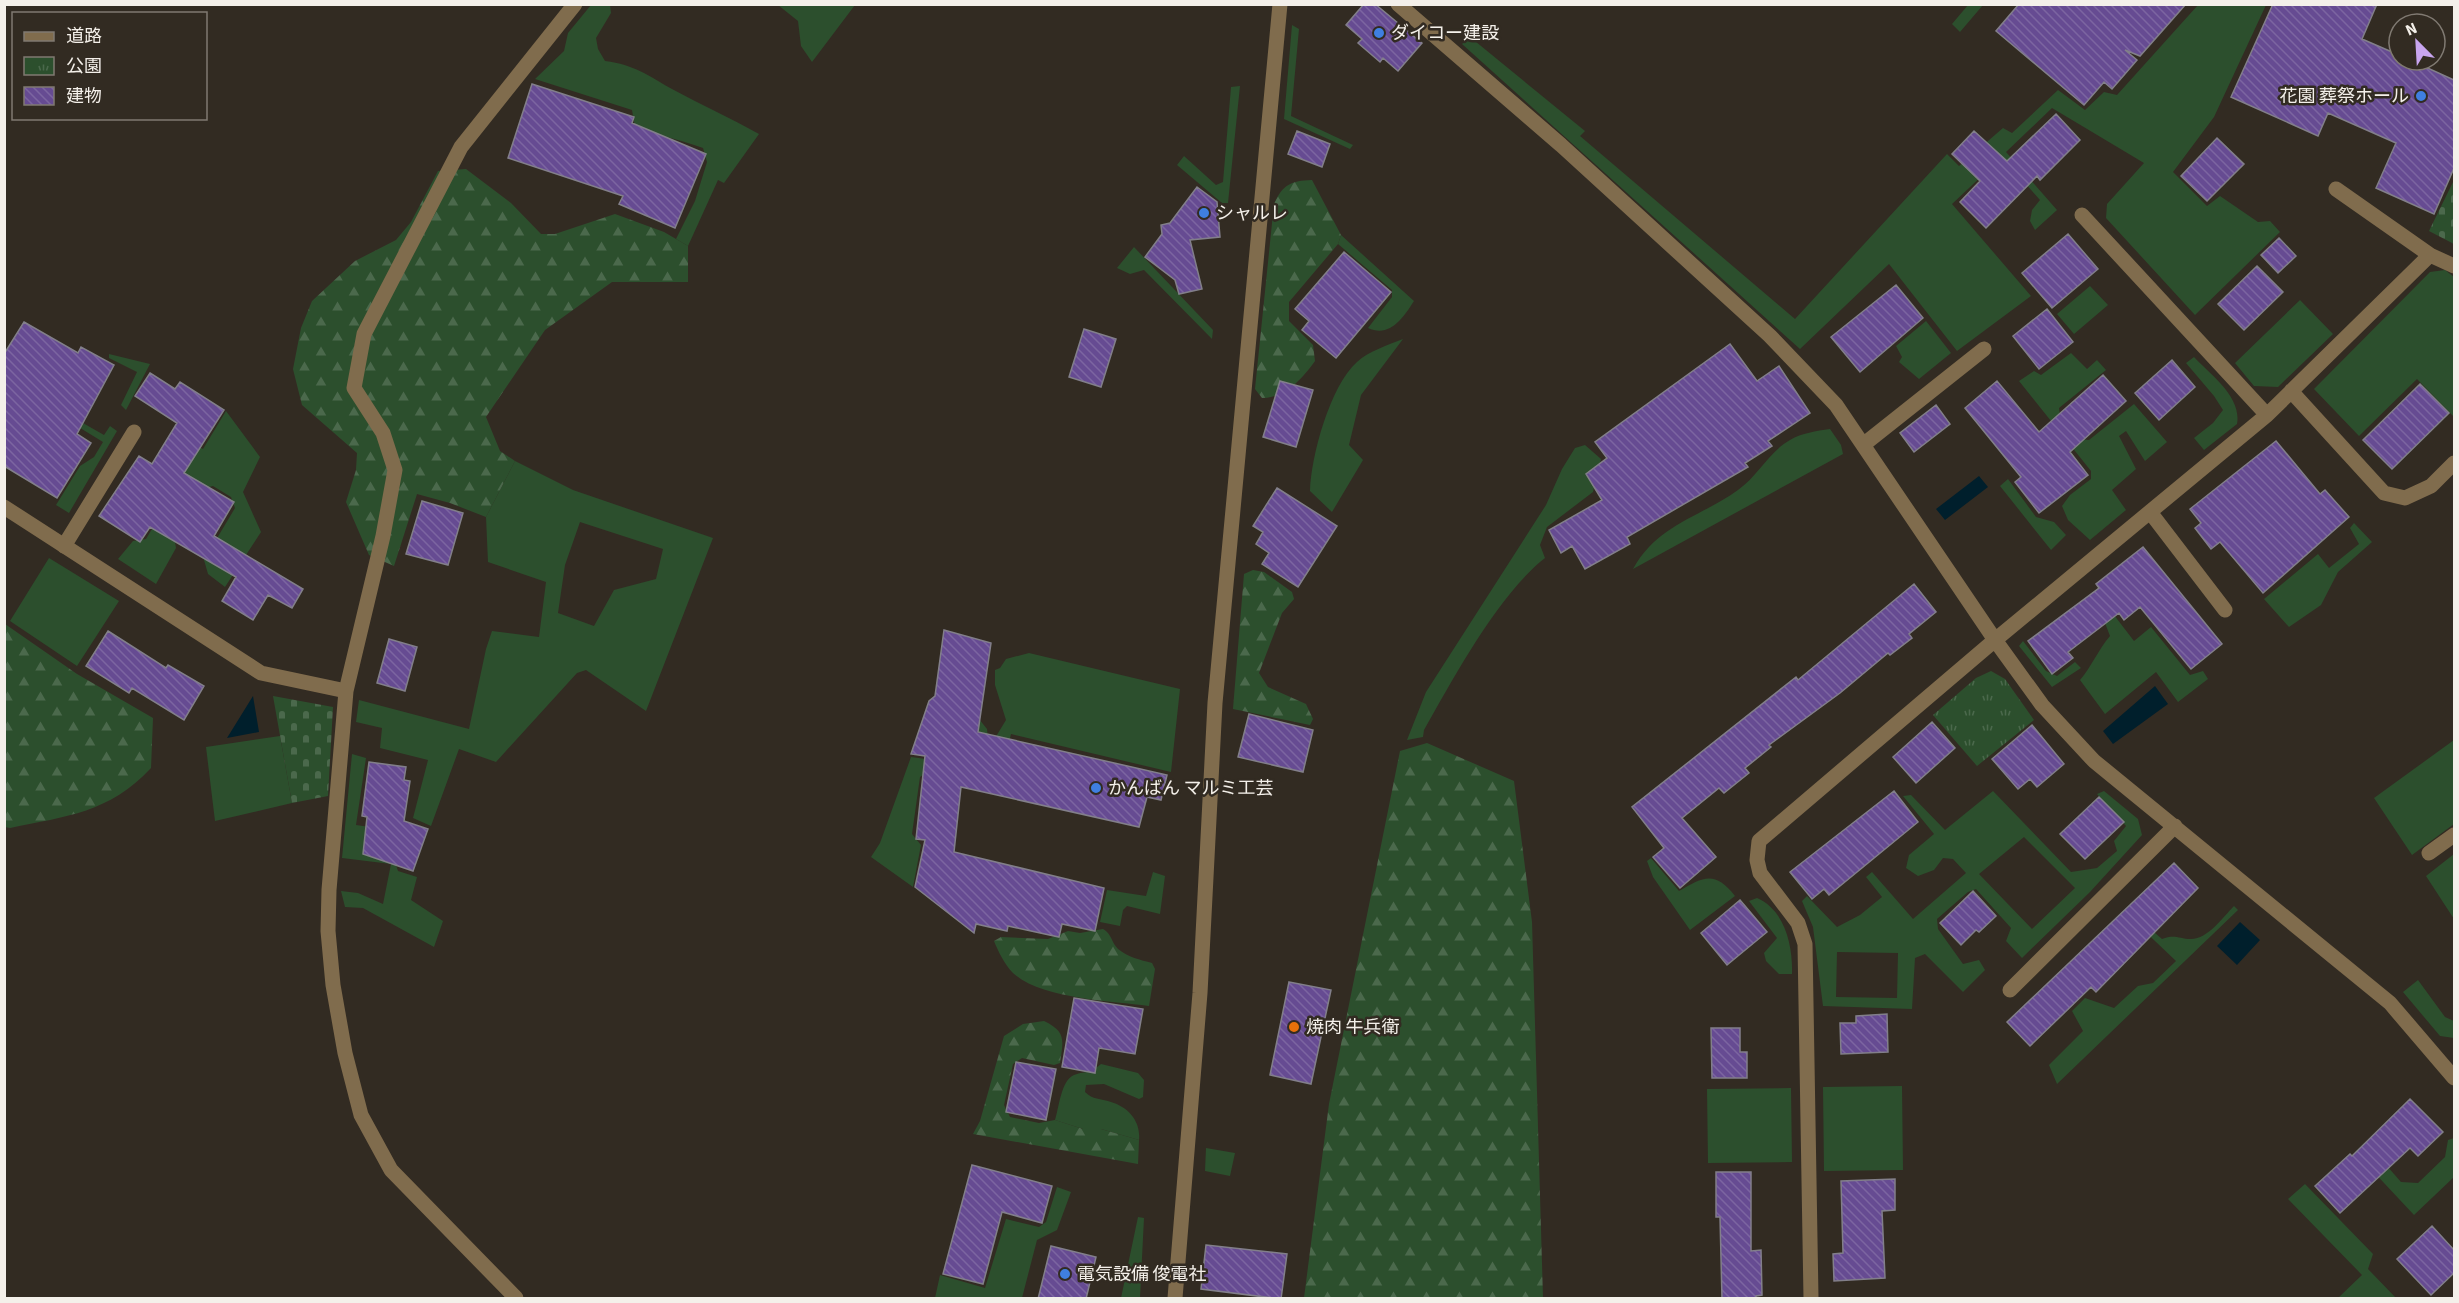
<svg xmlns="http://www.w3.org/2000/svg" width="2459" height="1303" viewBox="0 0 2459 1303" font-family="'Source Sans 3','Noto Sans JP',sans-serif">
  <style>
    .grass { fill: #2c4f2d; fill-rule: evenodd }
    .forest { fill: url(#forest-firs) }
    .cemetery { fill: url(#cemetery-stones) }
    .park { fill: url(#park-tufts) }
    .water { fill: #001f2c }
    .building { fill: url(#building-back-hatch); stroke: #827f8a; stroke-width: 1.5 }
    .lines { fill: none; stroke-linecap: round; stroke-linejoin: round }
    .service { stroke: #806c4d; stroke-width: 15 }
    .minor { stroke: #806c4d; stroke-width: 15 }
    .tertiary { stroke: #806c4d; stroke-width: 15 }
    .shop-dot { fill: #3f7fe0; stroke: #322b22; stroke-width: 2 }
    .food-dot { fill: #e8710a; stroke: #322b22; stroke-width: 2 }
    .labels { text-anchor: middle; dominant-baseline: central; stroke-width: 5; stroke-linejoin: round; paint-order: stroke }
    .poi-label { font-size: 18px; fill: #f4f0ea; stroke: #322b22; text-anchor: start }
  </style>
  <defs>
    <pattern id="forest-firs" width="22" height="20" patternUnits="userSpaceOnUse" patternTransform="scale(1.5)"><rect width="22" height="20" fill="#2c4f2d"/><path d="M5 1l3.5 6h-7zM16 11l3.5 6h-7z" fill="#4b694c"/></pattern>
    <pattern id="cemetery-stones" width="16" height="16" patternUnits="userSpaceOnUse" patternTransform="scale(1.5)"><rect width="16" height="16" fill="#2c4f2d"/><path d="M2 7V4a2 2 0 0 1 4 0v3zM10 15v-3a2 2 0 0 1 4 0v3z" fill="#4b694c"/></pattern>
    <pattern id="park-tufts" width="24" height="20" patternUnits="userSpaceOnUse" patternTransform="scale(1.5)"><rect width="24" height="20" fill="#2c4f2d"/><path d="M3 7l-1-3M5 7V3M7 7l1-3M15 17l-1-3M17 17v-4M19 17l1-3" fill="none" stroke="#4b694c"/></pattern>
    <pattern id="building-back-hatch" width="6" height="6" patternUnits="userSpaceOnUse" patternTransform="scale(1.5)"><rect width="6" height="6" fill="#664b92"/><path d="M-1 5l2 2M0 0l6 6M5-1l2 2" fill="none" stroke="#7c65a1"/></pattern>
  </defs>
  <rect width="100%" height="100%" fill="#322b22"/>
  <!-- grass -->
  <path class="grass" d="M 591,5 L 610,5 L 611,13 L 596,38 L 598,49 L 605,61 C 635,65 647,75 672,89 C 701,105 731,118 759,134 L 724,183 L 718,180 L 688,246 L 676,239 L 695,201 L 707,162 L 703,148 C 679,139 658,136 635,127 L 632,110 L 535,79 L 564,51 L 568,33 Z
    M 778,5 L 855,5 L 812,62 L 801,46 L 798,21 Z
    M 1968,5 L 1983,5 L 1960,32 L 1952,24 Z
    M 2198,5 L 2266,5 L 2214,117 L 2173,172 L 2207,206 L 2220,196 L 2258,222 L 2270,221 L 2280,232 L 2195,315 L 2106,218 L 2107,204 L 2144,163 L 2052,108 L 2006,152 L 2057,210 L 2035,230 L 2030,221 L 2032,210 L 2040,200 L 2002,157 L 1952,204 L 2031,296 L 1957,351 L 1889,264 L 1800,349 L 1462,44 L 1470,37 L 1585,131 L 1580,136 L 1795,319 L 1947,154 L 1959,166 L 2003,128 L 2012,133 L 2058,90 L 2085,110 L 2104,92 L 2117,95 Z
    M 1292,25 L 1299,29 L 1291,116 L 1353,145 L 1350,149 L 1284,119 Z
    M 1240,86 L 1228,203 L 1222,203 L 1177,165 L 1184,156 L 1216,185 L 1223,182 L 1231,87 Z
    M 1341,235 L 1414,301 C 1403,318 1390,338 1368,328 L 1392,297 L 1392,290 L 1338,244 Z
    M 1134,247 L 1213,330 L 1212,339 L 1144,270 L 1130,274 L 1117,268 Z
    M 2445,270 L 2454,277 L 2454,417 L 2417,379 L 2359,436 L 2314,389 L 2430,272 Z
    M 2090,286 L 2108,305 L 2074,334 L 2057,314 Z
    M 2300,300 L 2333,334 L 2278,387 L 2254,386 L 2235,363 Z
    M 1926,321 L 1951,353 L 1919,379 L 1899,362 L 1902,357 L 1896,346 Z
    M 1403,339 L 1361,395 L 1349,445 L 1363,460 L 1332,512 L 1310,491 C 1311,456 1330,386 1357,362 C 1369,351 1388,345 1403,339 Z
    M 2071,353 L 2087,369 L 2097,360 L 2106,370 L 2059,408 L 2060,416 L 2080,439 L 2089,440 L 2134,404 L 2167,442 L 2145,461 L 2126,431 L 2119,436 L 2136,469 L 2112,490 L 2126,510 L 2090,540 L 2068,520 L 2062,506 L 2070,495 L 2091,479 L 2091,471 L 2019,381 L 2034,371 L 2041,375 Z
    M 109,354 L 150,364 L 126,410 L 121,405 L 137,372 L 109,358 Z
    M 2194,357 C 2211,375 2242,397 2237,424 L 2204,450 L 2194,438 L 2213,423 L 2223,410 L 2214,396 L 2186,363 Z
    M 60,410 L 104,435 L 110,426 L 117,431 L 69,513 L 56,505 L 80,466 L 94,457 L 103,442 L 59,415 Z
    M 226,411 L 260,457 L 243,492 L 261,532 L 225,587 L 208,574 L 204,560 L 235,508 L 231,497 L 213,486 L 201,489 L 174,536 L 176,548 L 156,584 L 118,559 L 133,541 L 146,539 L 181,480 L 177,435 L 203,449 Z
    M 1830,429 L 1841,445 L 1843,454 L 1633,569 C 1658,524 1699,518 1738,490 C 1758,476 1770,451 1790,440 C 1802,433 1816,431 1830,429 Z
    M 1585,445 L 1601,459 L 1593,492 L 1547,527 L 1540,545 L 1545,558 C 1498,595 1454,677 1424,730 L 1423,737 L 1407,740 L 1426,692 L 1546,505 L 1562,469 L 1575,448 Z
    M 515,461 L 573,490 L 713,538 L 646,711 L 586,670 L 577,673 L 496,762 L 459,749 L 431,826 L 413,818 L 428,760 L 380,748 L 382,728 L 356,722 L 359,700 L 469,729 L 486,649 L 492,631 L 539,637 L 546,582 L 488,562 L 486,517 ZM 580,522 L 663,549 L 656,579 L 614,590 L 594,626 L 558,613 L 565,565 Z
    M 2008,479 L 2036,517 L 2054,522 L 2066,535 L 2051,550 L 2000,486 Z
    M 2354,523 L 2372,542 L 2338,572 L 2321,605 L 2289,627 L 2264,599 L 2318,554 L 2329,568 L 2359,544 L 2350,528 Z
    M 49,558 L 119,601 L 77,666 L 10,621 Z
    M 2114,615 L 2134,641 L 2151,627 L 2190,675 L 2203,671 L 2208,679 L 2178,702 L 2156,672 L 2105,714 L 2080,680 C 2092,666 2098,650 2110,636 L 2105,623 Z
    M 2023,641 L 2046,671 L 2057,676 L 2075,662 L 2081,668 L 2052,687 L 2019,646 Z
    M 1029,653 L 1180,689 L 1171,772 L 1011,734 L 998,788 L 931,770 L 920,777 L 912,834 L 921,845 L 913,887 L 871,857 L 880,843 L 911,757 L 926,759 L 979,719 L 987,729 L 989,748 L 1006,720 L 995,685 L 995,670 L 1000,668 L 1006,659 Z
    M 280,736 L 292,803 L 215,821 L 206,747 Z
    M 2454,740 L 2454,824 L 2412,855 L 2374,798 Z
    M 352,754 L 366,758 L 356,825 L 405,832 L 395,862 L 398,871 L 417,877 L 411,900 L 443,921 L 434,947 L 363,908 L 345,907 L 341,891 L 358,893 L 383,904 L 391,864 L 342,858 Z
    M 1993,791 L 2071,872 L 2097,868 L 2117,851 L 2114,841 L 2126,826 L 2097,794 L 2104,791 L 2138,819 L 2142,835 L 2090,892 L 2022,958 L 2006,941 L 2011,928 L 1976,889 L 1968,892 L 1937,919 L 1938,929 L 1963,964 L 1979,960 L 1985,970 L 1963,992 L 1925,954 L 1915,958 L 1912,1009 L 1823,1006 L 1813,927 L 1802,901 L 1807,896 L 1837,927 L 1860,915 L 1882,897 L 1866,877 L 1872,872 L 1913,919 L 1966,873 L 1953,859 L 1943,858 L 1934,870 L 1918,876 L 1906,868 L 1909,855 L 1934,834 L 1903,796 L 1911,795 L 1945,830 ZM 2024,837 L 2075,888 L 2032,929 L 1979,874 ZM 1837,952 L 1898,953 L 1897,998 L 1836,997 Z
    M 2454,854 L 2454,919 L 2426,876 Z
    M 1651,858 L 1679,891 C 1703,877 1715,870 1735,896 L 1690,930 L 1653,877 L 1647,861 Z
    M 1153,872 L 1165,876 L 1160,914 L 1127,906 L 1123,910 L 1120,926 L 1100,922 L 1107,890 L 1146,896 Z
    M 1757,898 C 1785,910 1793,946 1792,974 L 1779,974 L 1766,961 L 1764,953 L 1777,938 L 1749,901 Z
    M 2234,906 L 2238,910 L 2057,1084 L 2049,1065 L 2083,1031 L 2072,1011 L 2085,998 L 2114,1008 L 2138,986 L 2153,983 L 2176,961 L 2135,922 L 2139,919 L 2162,939 C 2175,934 2179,939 2191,939 C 2208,939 2223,917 2234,906 Z
    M 2418,980 L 2445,1017 L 2454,1021 L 2454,1038 L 2440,1036 L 2403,992 Z
    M 1101,1064 L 1138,1073 L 1144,1080 L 1143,1097 L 1139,1099 L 1104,1084 L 1086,1085 L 1085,1092 C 1093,1100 1100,1098 1111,1102 C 1128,1107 1141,1121 1139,1140 L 1101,1129 L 1083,1129 L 1055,1120 C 1059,1108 1061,1080 1074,1075 C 1088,1070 1087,1075 1101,1064 Z
    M 1902,1086 L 1903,1170 L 1824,1171 L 1823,1087 Z
    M 1791,1088 L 1792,1162 L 1708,1163 L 1707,1089 Z
    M 2454,1138 L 2454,1177 L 2414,1215 L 2355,1152 L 2366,1142 L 2401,1182 L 2418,1183 L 2445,1157 L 2448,1140 Z
    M 1206,1148 L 1235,1153 L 1230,1176 L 1205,1171 Z
    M 2305,1184 L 2373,1254 L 2368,1269 L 2396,1298 L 2338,1298 L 2362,1275 L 2288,1199 Z
    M 1057,1187 L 1071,1192 L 1057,1230 L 1037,1240 L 1022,1298 L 935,1298 L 940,1275 L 985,1288 L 1006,1219 L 1039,1227 L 1046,1222 Z
    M 1138,1217 L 1144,1218 L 1140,1298 L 1121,1298 Z"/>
  <!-- forest -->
  <path class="forest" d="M 466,169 L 511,203 L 541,234 L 555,234 L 615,214 L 664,232 L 688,246 L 688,282 L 612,282 L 545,330 L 486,417 L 500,451 L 515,461 L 486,517 L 450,503 L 417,494 L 394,566 L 369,555 L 346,502 L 356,470 L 357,453 L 302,405 L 293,369 L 301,328 L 312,301 L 355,261 L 396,240 L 411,222 L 438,171 Z
    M 1312,180 L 1341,235 L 1338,244 L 1289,302 L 1289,321 L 1313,345 L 1315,361 C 1302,379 1285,398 1262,398 L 1255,389 L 1274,204 C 1283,184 1291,181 1312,180 Z
    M 1253,570 L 1264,572 L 1292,592 L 1294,599 L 1282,613 L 1259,673 L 1268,687 L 1306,704 L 1313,719 L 1310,725 L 1233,709 L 1244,574 Z
    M 5,624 L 77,674 L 153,718 L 151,768 C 109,813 67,816 10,828 L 5,827 Z
    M 1427,743 L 1514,781 L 1532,922 L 1543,1298 L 1304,1298 L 1329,1104 L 1400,751 Z
    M 1103,929 C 1112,934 1111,942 1118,949 C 1128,957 1140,960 1152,963 L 1155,969 L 1149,1006 C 1111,1001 1041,999 1013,973 C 1005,965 998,951 994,941 L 1001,937 L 1048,939 L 1068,931 L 1080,933 Z
    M 1044,1021 C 1067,1032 1063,1041 1060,1063 L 1054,1065 L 1022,1058 L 1013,1064 L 1004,1105 L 1010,1117 L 1039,1123 L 1055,1120 L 1083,1129 L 1101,1129 L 1139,1140 L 1138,1164 L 973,1134 L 980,1121 L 1004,1036 L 1023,1024 Z"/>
  <!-- cemetery -->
  <path class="cemetery" d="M 2454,180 L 2454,244 L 2429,231 Z
    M 273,696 L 333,707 L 328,796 L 292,803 Z"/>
  <!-- park -->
  <path class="park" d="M 1991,671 L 2005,679 L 2034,720 L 1977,766 L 1933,715 L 1976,678 Z"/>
  <!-- water -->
  <path class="water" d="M 1979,476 L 1988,487 L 1945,520 L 1936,509 Z
    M 2155,686 L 2168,704 L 2113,744 L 2103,731 Z
    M 253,696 L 259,732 L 227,738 Z
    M 2240,922 L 2260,940 L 2237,965 L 2217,946 Z"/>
  <!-- building -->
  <path class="building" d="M 1364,4 L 1375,4 L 1422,43 L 1398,71 L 1383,58 L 1380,62 L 1358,43 L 1362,39 L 1346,25 Z
    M 2019,4 L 2186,4 L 2140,56 L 2125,50 L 2137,60 L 2112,89 L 2104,82 L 2084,105 L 1996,31 Z
    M 2273,4 L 2377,4 L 2362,39 L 2399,55 L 2399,60 L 2410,60 L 2454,80 L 2454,168 L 2434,214 L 2376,188 L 2396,143 L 2328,113 L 2318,136 L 2231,97 Z
    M 532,84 L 634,117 L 632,123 L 706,154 L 675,228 L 619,204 L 623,196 L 508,158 Z
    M 2056,114 L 2080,140 L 2040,180 L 2037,176 L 1986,228 L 1960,202 L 1980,181 L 1952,154 L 1974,131 L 2007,161 Z
    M 1297,131 L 1330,144 L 1322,167 L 1288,154 Z
    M 2217,138 L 2244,164 L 2207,201 L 2181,176 Z
    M 1197,187 L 1217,202 L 1220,237 L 1190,240 L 1202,289 L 1179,294 L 1175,280 L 1145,257 L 1162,234 L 1161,225 L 1170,223 Z
    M 2068,234 L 2098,269 L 2052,308 L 2022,273 Z
    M 2279,238 L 2296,256 L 2278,273 L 2261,255 Z
    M 1344,252 L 1391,292 L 1336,358 L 1302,330 L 1309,321 L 1295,309 Z
    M 2257,266 L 2283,292 L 2244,330 L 2218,304 Z
    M 1896,285 L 1923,318 L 1860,372 L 1831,337 Z
    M 2047,309 L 2073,342 L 2039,369 L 2013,336 Z
    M 24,322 L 78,353 L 81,347 L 114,365 L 77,434 L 91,443 L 57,498 L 4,466 L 4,354 Z
    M 1084,329 L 1116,339 L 1101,387 L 1069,377 Z
    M 1730,344 L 1757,381 L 1779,366 L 1810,413 L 1768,441 L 1772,446 L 1745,463 L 1748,467 L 1627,537 L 1630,544 L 1585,569 L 1572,546 L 1561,553 L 1549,530 L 1602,500 L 1586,474 L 1607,458 L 1595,442 Z
    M 2172,360 L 2195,387 L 2159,420 L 2135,393 Z
    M 150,373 L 175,389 L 180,382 L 224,410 L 184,473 L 234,502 L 214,536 L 303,589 L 292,608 L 268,595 L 253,620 L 222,601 L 236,577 L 150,527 L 140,542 L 99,516 L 139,456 L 152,464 L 177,423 L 135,396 Z
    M 2103,375 L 2126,401 L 2070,452 L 2088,475 L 2039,513 L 2015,482 L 2021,477 L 1965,408 L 1997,381 L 2039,432 Z
    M 1280,381 L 1313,390 L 1296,447 L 1263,437 Z
    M 2420,384 L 2449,413 L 2392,469 L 2363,440 Z
    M 1936,405 L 1950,424 L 1914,452 L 1900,433 Z
    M 2276,441 L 2320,494 L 2325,490 L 2349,517 L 2263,593 L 2220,542 L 2211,549 L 2195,528 L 2201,523 L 2190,509 Z
    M 1277,488 L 1337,526 L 1298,587 L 1262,564 L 1269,553 L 1256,544 L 1263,532 L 1253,526 Z
    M 422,501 L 463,513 L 448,565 L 406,554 Z
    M 2143,547 L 2222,644 L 2191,669 L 2140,607 L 2124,620 L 2119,613 L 2068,652 L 2073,658 L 2052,674 L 2028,641 L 2099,588 L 2096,584 Z
    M 1914,584 L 1936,612 L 1909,634 L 1912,638 L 1890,655 L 1888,653 L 1840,693 L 1769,745 L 1771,747 L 1745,768 L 1749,773 L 1724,793 L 1719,788 L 1682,818 L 1716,857 L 1680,888 L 1653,857 L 1664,848 L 1632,807 L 1796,677 L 1798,680 Z
    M 944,630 L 991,643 L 978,732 L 1167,775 L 1161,800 L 1147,797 L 1139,827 L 961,787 L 954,852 L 1104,888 L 1095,931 L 1062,924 L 1059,937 L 1008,926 L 1007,931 L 976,924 L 974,933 L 915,887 L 925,840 L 916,839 L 925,756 L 911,754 L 929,701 L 935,696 Z
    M 108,631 L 166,668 L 168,665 L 204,686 L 184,720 L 132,688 L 129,693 L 86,666 Z
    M 389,639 L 417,647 L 405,691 L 377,683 Z
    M 1249,714 L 1313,730 L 1303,772 L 1238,757 Z
    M 1932,722 L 1955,748 L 1916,783 L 1893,757 Z
    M 2032,725 L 2064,764 L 2037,787 L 2030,779 L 2018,789 L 1992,759 Z
    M 369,762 L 406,767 L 404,780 L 410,781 L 404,821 L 428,829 L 413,871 L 363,854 L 367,817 L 362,816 Z
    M 1894,791 L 1918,822 L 1829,895 L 1824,889 L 1812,899 L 1790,872 Z
    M 2099,797 L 2124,822 L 2085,859 L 2060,834 Z
    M 2174,863 L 2198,888 L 2096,992 L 2091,987 L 2030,1046 L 2007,1022 Z
    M 1973,891 L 1996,916 L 1979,932 L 1976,930 L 1961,945 L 1940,923 Z
    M 1740,900 L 1767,932 L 1727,965 L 1701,933 Z
    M 1289,982 L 1331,990 L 1311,1084 L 1270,1075 Z
    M 1074,998 L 1143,1009 L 1135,1054 L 1099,1048 L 1095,1073 L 1062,1067 Z
    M 1887,1014 L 1888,1052 L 1841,1054 L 1840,1023 L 1856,1023 L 1856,1016 Z
    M 1711,1028 L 1740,1028 L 1740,1052 L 1747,1052 L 1747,1078 L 1712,1078 Z
    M 1016,1062 L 1056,1069 L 1046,1120 L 1006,1112 Z
    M 2410,1099 L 2443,1132 L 2418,1156 L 2410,1148 L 2340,1213 L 2315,1186 L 2350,1154 L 2352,1156 Z
    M 972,1165 L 1052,1186 L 1042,1223 L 1002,1212 L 983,1284 L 943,1274 Z
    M 1716,1172 L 1751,1172 L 1751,1251 L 1761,1250 L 1762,1295 L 1756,1296 L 1756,1299 L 1722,1299 L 1720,1217 L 1716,1217 Z
    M 1895,1179 L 1895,1210 L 1882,1211 L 1885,1278 L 1834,1281 L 1833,1254 L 1843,1253 L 1841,1181 Z
    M 2432,1226 L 2454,1250 L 2454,1273 L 2431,1295 L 2397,1259 Z
    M 1206,1245 L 1287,1254 L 1281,1299 L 1201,1289 Z
    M 1051,1246 L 1096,1257 L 1086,1299 L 1038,1299 Z"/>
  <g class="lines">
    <!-- service -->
    <path class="service" d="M 64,546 L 134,432"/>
    <!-- minor -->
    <path class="minor" d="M 1398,4 L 1561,145 L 1770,336 L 1836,405 L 1995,640 L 2042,705 L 2094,761 L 2390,1003 L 2454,1078
      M 2082,215 L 2267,415
      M 2430,255 L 2454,266
      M 2291,391 L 2384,493 L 2405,498 L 2431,486 L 2454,463
      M 1863,445 L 1984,349
      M 4,507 L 261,673 L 346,691
      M 2150,512 L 2225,610
      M 2429,853 L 2454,835
      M 2010,990 L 2175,826
      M 516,1298 L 391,1170 L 361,1115 L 345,1053 L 333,985 L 328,931 L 329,890 L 346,691 L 383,536 L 395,470 L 383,433 L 354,388 L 364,334 L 461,147 L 575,4
      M 1811,1298 L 1805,944 L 1798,923 L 1760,873 L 1757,860 L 1759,841 L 1995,640 L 2267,415 L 2430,255 L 2336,189"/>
    <!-- tertiary -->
    <path class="tertiary" d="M 1175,1298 L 1200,993 L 1215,703 L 1280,4"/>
  </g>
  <!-- markers -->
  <g class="shop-dot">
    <circle cx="1379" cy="33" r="6"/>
    <circle cx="2421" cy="96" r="6"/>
    <circle cx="1204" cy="213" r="6"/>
    <circle cx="1096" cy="788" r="6"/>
    <circle cx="1065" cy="1274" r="6"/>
  </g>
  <circle class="food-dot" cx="1294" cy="1027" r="6"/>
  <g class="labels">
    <!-- poi labels -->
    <g class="poi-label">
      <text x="1391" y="33">ダイコー建設</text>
      <text x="2409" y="96" text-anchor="end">花園 葬祭ホール</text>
      <text x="1216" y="213">シャルレ</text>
      <text x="1108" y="788">かんばん マルミ工芸</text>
      <text x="1306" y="1027">焼肉 牛兵衛</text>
      <text x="1077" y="1274">電気設備 俊電社</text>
    </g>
  </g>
  <!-- border -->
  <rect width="2459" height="1303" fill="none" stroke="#f4f0ea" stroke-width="12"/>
  <!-- legend -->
  <rect x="12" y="12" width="195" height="108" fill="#322b22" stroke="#807a72" stroke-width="1.5"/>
  <rect x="24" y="32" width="30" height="9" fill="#806c4d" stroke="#807a72" stroke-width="1.5"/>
  <text x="66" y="42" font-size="18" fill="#f4f0ea">道路</text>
  <rect x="24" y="57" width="30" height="18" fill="url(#park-tufts)" stroke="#807a72" stroke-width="1.5"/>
  <text x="66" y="72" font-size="18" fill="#f4f0ea">公園</text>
  <rect x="24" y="87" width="30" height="18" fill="url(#building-back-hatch)" stroke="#807a72" stroke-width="1.5"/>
  <text x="66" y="102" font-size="18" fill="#f4f0ea">建物</text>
  <!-- north arrow -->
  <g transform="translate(2417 42) rotate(336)"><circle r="28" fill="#322b22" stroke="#807a72" stroke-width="1.5"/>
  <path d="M0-4.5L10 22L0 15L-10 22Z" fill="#c8a5ef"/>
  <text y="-9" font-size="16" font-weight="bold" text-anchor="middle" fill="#f4f0ea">N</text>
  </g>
</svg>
